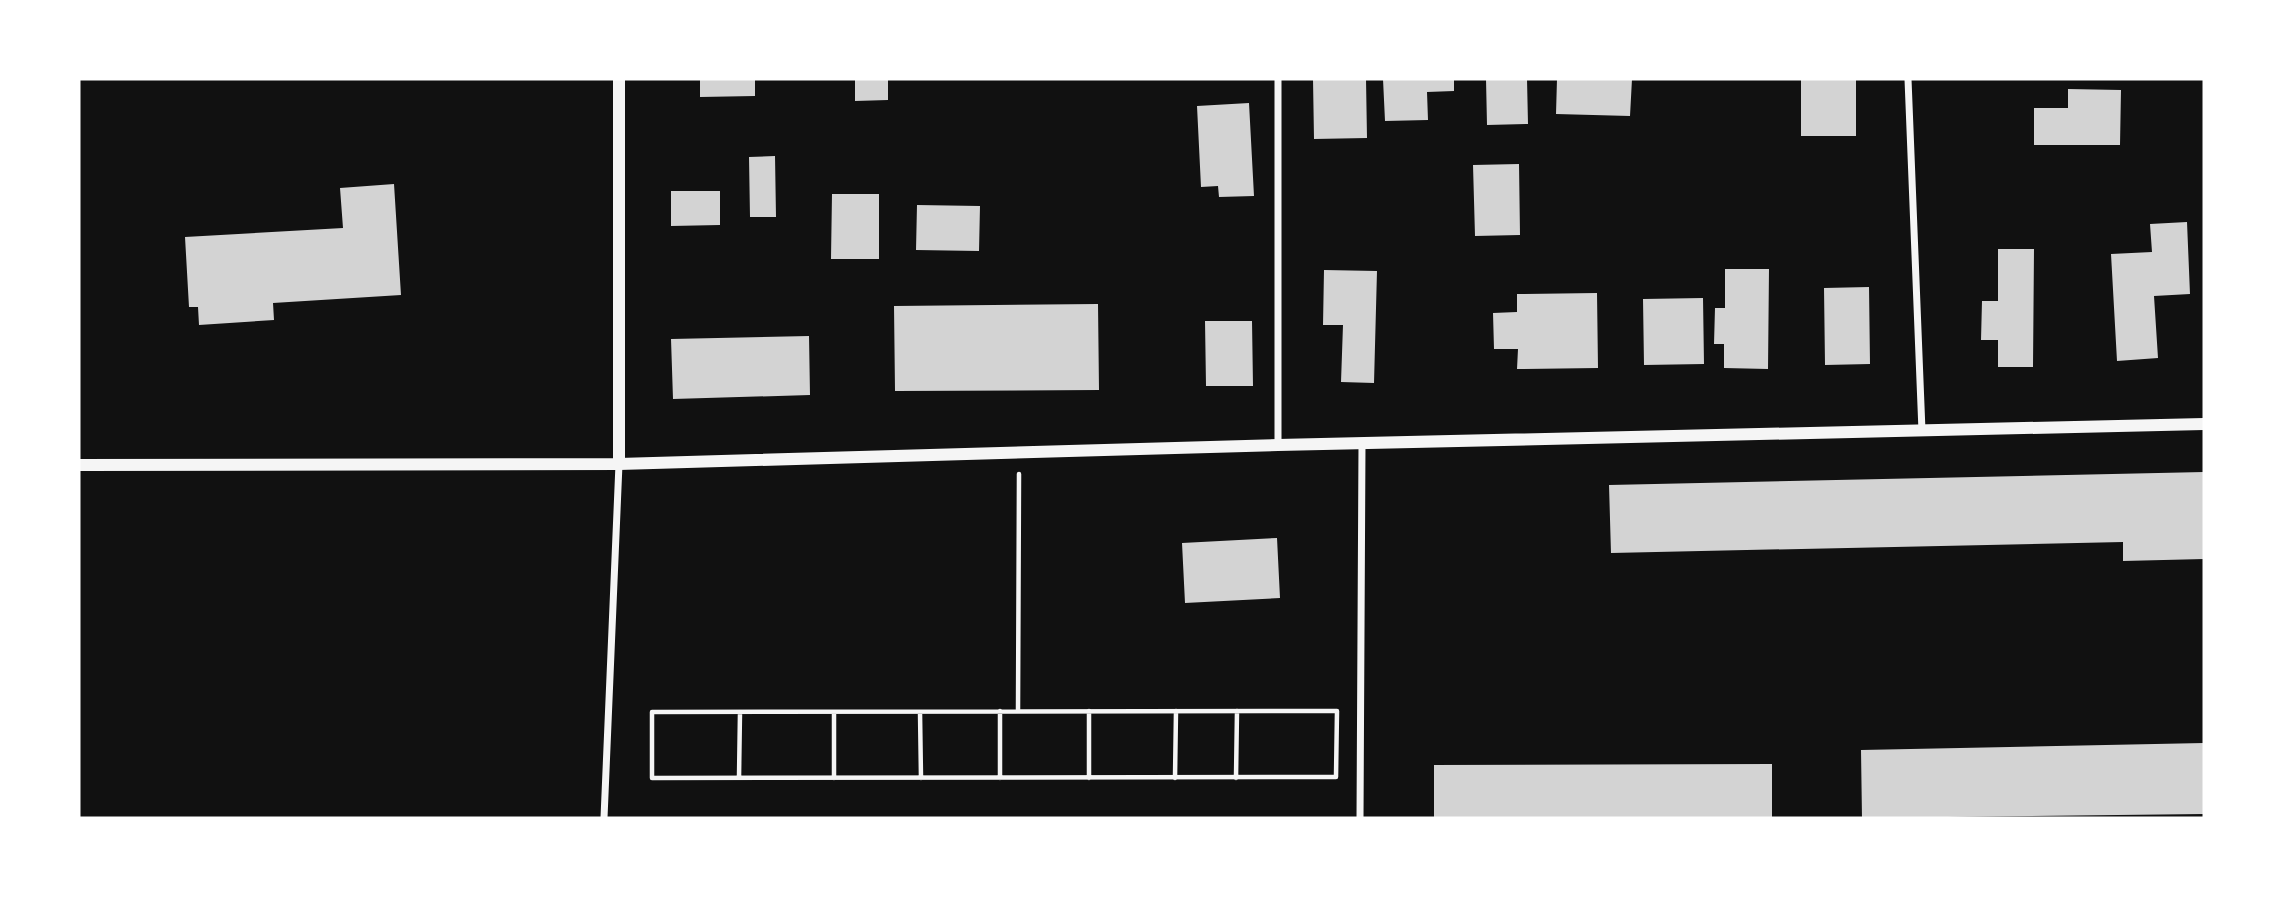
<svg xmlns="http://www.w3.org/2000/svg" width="2283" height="897" viewBox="0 0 2283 897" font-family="'DM Sans',sans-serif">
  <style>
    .building { fill: #d3d3d3 }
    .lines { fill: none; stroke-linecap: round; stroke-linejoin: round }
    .path { stroke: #f5f5f5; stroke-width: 4.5 }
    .minor { stroke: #f5f5f5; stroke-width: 7 }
    .tertiary { stroke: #f5f5f5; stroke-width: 12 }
  </style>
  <rect width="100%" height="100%" fill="#111"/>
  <!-- building -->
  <path class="building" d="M 700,79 L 755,79 L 755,96 L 700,97 Z
    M 855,79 L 888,79 L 888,100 L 855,101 Z
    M 1313,79 L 1366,79 L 1367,138 L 1314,139 Z
    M 1383,79 L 1454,79 L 1454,91 L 1427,92 L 1428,120 L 1385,121 Z
    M 1486,79 L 1527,79 L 1528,124 L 1487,125 Z
    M 1557,79 L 1632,79 L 1630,116 L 1556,114 Z
    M 1801,79 L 1856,79 L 1856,136 L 1801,136 Z
    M 2068,89 L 2121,90 L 2120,145 L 2034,145 L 2034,108 L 2068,108 Z
    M 1249,103 L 1254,196 L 1219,197 L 1218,186 L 1201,187 L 1197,106 Z
    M 775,156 L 776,217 L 750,217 L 749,157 Z
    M 1519,164 L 1520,235 L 1475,236 L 1473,165 Z
    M 394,184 L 401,295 L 273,303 L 274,320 L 199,325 L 198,307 L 189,307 L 185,237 L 343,228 L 340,188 Z
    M 671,191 L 720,191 L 720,225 L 671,226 Z
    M 832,194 L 879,194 L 879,259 L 831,259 Z
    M 917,205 L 980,206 L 979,251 L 916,250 Z
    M 2187,222 L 2190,294 L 2154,296 L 2158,358 L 2117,361 L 2111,254 L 2152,252 L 2150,224 Z
    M 1998,249 L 2034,249 L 2033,367 L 1998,367 L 1998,340 L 1981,340 L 1982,301 L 1998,301 Z
    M 1725,269 L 1769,269 L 1768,369 L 1724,368 L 1724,344 L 1714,344 L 1715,308 L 1725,308 Z
    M 1324,270 L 1377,271 L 1374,383 L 1341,382 L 1343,325 L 1323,325 Z
    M 1869,287 L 1870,364 L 1825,365 L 1824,288 Z
    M 1597,293 L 1598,368 L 1517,369 L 1518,349 L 1494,349 L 1493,313 L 1517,312 L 1517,294 Z
    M 1703,298 L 1704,364 L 1644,365 L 1643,299 Z
    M 1098,304 L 1099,390 L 895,391 L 894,306 Z
    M 1205,321 L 1252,321 L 1253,386 L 1206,386 Z
    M 809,336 L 810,395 L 673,399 L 671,339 Z
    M 2204,472 L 2204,559 L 2123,561 L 2123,542 L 1611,553 L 1609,485 Z
    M 1277,538 L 1280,598 L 1185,603 L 1182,543 Z
    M 2204,743 L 2204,814 L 1862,818 L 1861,750 Z
    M 1772,764 L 1772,818 L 1434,818 L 1434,765 Z"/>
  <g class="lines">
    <!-- path -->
    <path class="path" d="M 1018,711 L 1019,474
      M 1337,711 L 1336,777 L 652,778 L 652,712 Z
      M 834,712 L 834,778
      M 920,712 L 921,778
      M 739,778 L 740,712
      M 1000,778 L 1000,711
      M 1089,778 L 1089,711
      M 1175,778 L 1176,711
      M 1236,778 L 1237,711"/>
    <!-- minor -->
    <path class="minor" d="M 1278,79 L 1278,445
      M 1908,79 L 1922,431
      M 604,818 L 619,464
      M 1360,818 L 1362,444"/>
    <!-- tertiary -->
    <path class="tertiary" d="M 619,79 L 619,464
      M 79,465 L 619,464 L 1278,445 L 2204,424"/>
  </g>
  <!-- border -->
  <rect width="2283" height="897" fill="none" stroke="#ffffff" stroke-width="161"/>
</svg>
